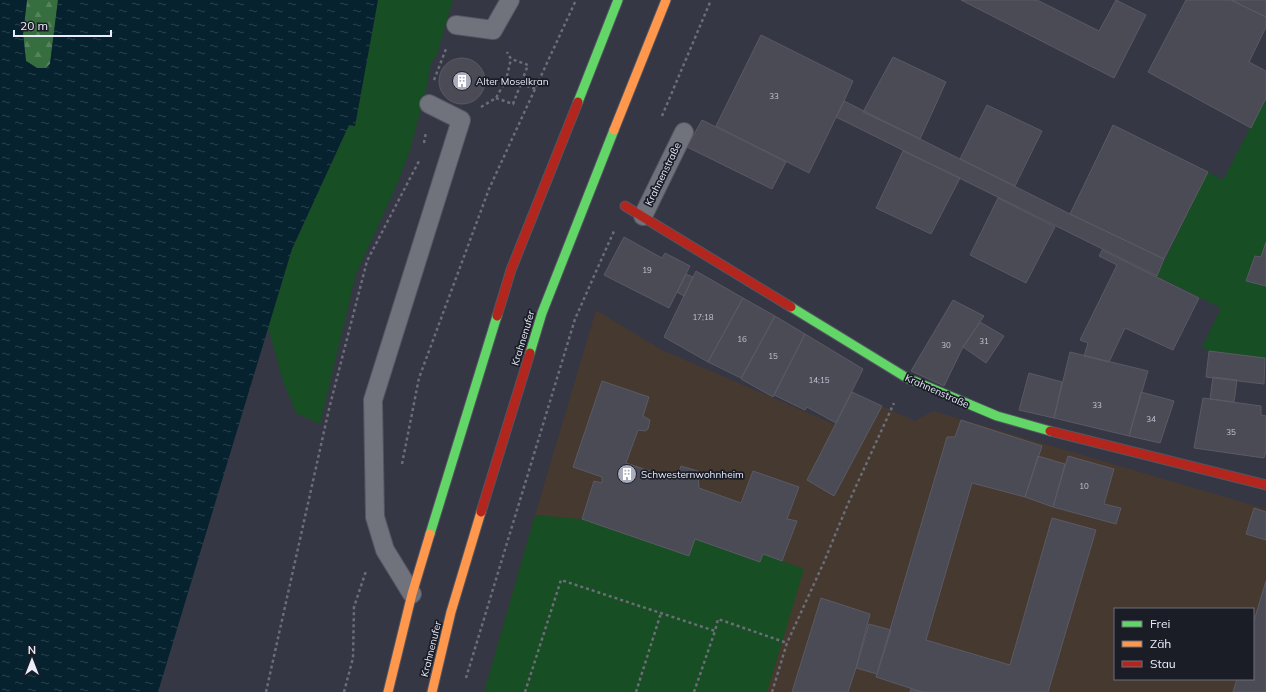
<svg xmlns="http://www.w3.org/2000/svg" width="1266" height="692" viewBox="0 0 1266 692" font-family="Mulish,sans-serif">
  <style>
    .medical { fill: #463930; fill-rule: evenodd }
    .green { fill: #184e23 }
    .forest { fill: url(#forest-firs) }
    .water { fill: url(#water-ripples) }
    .building { fill: #4b4b56; stroke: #5a5a65 }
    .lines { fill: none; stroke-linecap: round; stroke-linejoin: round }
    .lane-casing { stroke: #535561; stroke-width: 20 }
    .fast-casing { stroke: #535561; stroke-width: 11 }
    .slow-casing { stroke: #535561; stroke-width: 11 }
    .jam-casing { stroke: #535561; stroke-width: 11 }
    .path { stroke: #6b6d77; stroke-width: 2.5; stroke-dasharray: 3 3; stroke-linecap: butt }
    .lane { stroke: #70727c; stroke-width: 18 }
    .fast { stroke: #63d668; stroke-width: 9 }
    .slow { stroke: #ff974d; stroke-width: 9 }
    .jam { stroke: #b3261e; stroke-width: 9 }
    .labels { text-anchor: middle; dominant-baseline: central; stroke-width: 3.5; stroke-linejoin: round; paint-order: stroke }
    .number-label { font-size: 8px; fill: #c2c4d2 }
    .poi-label { font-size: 10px; fill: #e9ecfb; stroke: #1a1c26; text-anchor: start }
    .street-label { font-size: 10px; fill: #e9ecfb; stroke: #1a1c26 }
  </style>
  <defs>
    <pattern id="forest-firs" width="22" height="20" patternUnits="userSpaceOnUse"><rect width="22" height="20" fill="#376e3f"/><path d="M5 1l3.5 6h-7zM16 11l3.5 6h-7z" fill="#54835c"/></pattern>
    <pattern id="water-ripples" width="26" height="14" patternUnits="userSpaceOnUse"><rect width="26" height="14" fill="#06222f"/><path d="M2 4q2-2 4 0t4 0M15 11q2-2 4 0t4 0" fill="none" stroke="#2a424e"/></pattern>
  </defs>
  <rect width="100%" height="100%" fill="#353744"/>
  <!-- medical -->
  <path class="medical" d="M 596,310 L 662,350 L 834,424 L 851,392 L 915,421 L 933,411 L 1266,509 L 1266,692 L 484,692 L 535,515 ZM 1115,609 L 1253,609 L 1253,679 L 1115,679 Z"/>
  <!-- green -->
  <path class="green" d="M 378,0 L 453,0 L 436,57 L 431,62 L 426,91 L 410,150 L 398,182 L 356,274 L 320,424 L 296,413 L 283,381 L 268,328 L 292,249 L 349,124 L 355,126 Z
    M 1266,97 L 1266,242 L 1261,257 L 1255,256 L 1246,281 L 1266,286 L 1266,358 L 1209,351 L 1202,347 L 1221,308 L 1157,276 L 1208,172 L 1223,180 Z
    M 535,515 L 582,519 L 689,556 L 695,539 L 760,562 L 763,554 L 804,569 L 767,692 L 484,692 Z"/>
  <!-- forest -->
  <path class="forest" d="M 27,0 L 58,0 L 50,64 L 46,68 L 37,68 L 26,61 L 23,34 Z"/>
  <!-- water -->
  <path class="water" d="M 0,0 L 27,0 L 23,34 L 26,61 L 37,68 L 46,68 L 50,64 L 58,0 L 378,0 L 355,126 L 349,125 L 292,249 L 158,692 L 0,692 Z"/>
  <!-- building -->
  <path class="building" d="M 961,0 L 1037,0 L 1099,31 L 1116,0 L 1146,15 L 1114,78 Z
    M 1186,0 L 1231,0 L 1266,17 L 1266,27 L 1249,62 L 1266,71 L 1266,98 L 1251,128 L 1148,72 Z
    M 1231,0 L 1266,0 L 1266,17 Z
    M 761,35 L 853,81 L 844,101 L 809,173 L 716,126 Z
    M 893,57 L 946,82 L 920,139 L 863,112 Z
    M439 81a23 23 0 1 1 46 0a23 23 0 1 1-46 0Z
    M 844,101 L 1070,214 L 1164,259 L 1157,276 L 836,117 Z
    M 987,105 L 1042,131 L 1015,186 L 960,159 Z
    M 702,120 L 786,162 L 772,189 L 687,147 Z
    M 1113,125 L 1208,172 L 1164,259 L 1070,214 Z
    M 903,151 L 960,178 L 931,234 L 876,208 Z
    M 998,198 L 1055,227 L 1026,283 L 970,255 Z
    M 624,237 L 662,258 L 665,253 L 690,266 L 669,308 L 604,275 Z
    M 1266,242 L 1266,286 L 1246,281 L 1255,256 L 1261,257 Z
    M 1102,250 L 1199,298 L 1173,350 L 1125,328 L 1109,362 L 1084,356 L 1088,343 L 1080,340 L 1117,265 L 1099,256 Z
    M 696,271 L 743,298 L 708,362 L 664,337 Z
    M 686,274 L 693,277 L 684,296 L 677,292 Z
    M 743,298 L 775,316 L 741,378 L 708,362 Z
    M 953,300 L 984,316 L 963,347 L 944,386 L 911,371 Z
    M 775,316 L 805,334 L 773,397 L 741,379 Z
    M 980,322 L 1004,336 L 986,363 L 963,347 Z
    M 805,334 L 863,369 L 836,423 L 807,407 L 805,410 L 774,395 Z
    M 1209,351 L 1265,358 L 1264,384 L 1206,377 Z
    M 1070,352 L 1148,371 L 1129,436 L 1054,418 Z
    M 1029,373 L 1062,382 L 1054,418 L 1019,410 Z
    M 1213,377 L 1237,380 L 1234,402 L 1210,399 Z
    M 602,381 L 649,397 L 643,416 L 650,420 L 648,429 L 645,431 L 638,430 L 626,463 L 676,480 L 681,466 L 698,471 L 699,488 L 741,503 L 753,471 L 799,487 L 787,519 L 797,521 L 782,561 L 763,554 L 760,562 L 695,539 L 689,556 L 582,519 L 594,481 L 602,483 L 602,477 L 573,467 Z
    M 852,392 L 882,406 L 834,496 L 807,480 Z
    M 1141,392 L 1174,401 L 1160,443 L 1129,436 Z
    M 1203,398 L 1261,406 L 1261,415 L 1266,416 L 1266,451 L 1264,458 L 1194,448 Z
    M 961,420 L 1042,446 L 1025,497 L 972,483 L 926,640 L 1010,665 L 1052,518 L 1096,530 L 1048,692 L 922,692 L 876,677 L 947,437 L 955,437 Z
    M 1038,456 L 1065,464 L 1053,507 L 1025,497 Z
    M 1068,456 L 1114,469 L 1104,504 L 1121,508 L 1116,524 L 1053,507 Z
    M 1254,508 L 1266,512 L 1266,540 L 1246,534 Z
    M 1266,581 L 1266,692 L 1233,692 L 1237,679 L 1253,679 L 1253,624 Z
    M 821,598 L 870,614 L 856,668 L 848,692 L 792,692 Z
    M 869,624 L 891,630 L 877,674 L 856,668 Z
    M 911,689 L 922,692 L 910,692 Z"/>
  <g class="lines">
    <defs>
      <path id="lane" d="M 456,25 L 493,30 L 510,0
        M 643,216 L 684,132
        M 412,594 L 385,550 L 375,517 L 373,400 L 461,120 L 429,104"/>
      <path id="fast" d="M 578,102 L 618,0
        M 791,307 L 907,378 L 997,416 L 1050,431
        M 530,353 L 542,313 L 614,130
        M 430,534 L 497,316"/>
      <path id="slow" d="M 614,130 L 666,0
        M 388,692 L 412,594 L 430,534
        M 432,692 L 451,612 L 481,512"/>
      <path id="jam" d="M 625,206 L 791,307
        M 497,316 L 511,270 L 578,102
        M 1050,431 L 1266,485
        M 481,512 L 530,353"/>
    </defs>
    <!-- lane casing -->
    <use href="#lane" class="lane-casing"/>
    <!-- fast casing -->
    <use href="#fast" class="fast-casing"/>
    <!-- slow casing -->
    <use href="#slow" class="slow-casing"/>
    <!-- jam casing -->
    <use href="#jam" class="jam-casing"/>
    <!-- path -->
    <path class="path" d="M 434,80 L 446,49
      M 521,84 L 536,89
      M 496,98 L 513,104 L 528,65 L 511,59
      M 481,107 L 496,98 L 506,80 L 511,59 L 507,52
      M 662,116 L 711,0
      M 424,143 L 426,132
      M 402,464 L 419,378 L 489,189 L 576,0
      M 466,678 L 575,319 L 614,231
      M 266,692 L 329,409 L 367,261 L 419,161
      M 344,692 L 353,658 L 354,607 L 366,571
      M 525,692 L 561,580 L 715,631 L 718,619 L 787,643
      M 636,692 L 661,613
      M 694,692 L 715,631
      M 772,692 L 787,643 L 824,562 L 847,506 L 894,403"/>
    <!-- lane -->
    <use href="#lane" class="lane"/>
    <!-- fast -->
    <use href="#fast" class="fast"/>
    <!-- slow -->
    <use href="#slow" class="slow"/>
    <!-- jam -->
    <use href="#jam" class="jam"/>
  </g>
  <!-- icons -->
  <defs>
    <symbol id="building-disc" viewBox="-11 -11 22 22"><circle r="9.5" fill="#aaadbb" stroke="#1a1c26"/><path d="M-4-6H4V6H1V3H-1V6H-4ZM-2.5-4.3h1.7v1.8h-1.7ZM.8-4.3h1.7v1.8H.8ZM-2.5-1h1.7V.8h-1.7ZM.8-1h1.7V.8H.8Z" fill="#fff"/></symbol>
  </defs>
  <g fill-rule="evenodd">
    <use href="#building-disc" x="451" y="70" width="22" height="22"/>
    <use href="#building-disc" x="616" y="463" width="22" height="22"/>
  </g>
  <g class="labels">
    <!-- number labels -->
    <g class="number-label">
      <text x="774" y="96">33</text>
      <text x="647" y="270">19</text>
      <text x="703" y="317">17;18</text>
      <text x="742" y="339">16</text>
      <text x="984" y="341">31</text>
      <text x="946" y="345">30</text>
      <text x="773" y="356">15</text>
      <text x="819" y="380">14;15</text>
      <text x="1097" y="405">33</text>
      <text x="1151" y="419">34</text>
      <text x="1231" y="432">35</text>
      <text x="1084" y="486">10</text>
    </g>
    <!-- poi labels -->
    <g class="poi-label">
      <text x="476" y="81">Alter Moselkran</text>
      <text x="641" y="474">Schwesternwohnheim</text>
    </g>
    <!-- street labels -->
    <g class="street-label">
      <text transform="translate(663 174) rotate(-64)">Krahnenstraße</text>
      <text transform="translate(523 338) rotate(-73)">Krahnenufer</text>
      <text transform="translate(937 391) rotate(24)">Krahnenstraße</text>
      <text transform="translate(431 649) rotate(-76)">Krahnenufer</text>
    </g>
  </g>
  <!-- legend -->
  <rect x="1114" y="608" width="140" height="72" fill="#1a1c26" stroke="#6d6f7b"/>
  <rect x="1122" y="621" width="20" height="6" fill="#63d668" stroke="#6d6f7b"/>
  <text x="1150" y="628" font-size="12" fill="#e9ecfb">Frei</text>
  <rect x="1122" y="641" width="20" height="6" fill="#ff974d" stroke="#6d6f7b"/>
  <text x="1150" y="648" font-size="12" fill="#e9ecfb">Zäh</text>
  <rect x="1122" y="661" width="20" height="6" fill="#b3261e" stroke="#6d6f7b"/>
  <text x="1150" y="668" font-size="12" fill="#e9ecfb">Stau</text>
  <!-- north arrow -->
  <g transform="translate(32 660)" stroke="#1a1c26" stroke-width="3" paint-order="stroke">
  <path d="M0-3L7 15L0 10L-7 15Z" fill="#e9ecfb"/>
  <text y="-6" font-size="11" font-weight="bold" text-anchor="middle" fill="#e9ecfb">N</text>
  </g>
  <!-- scale -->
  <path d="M14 30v6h97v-6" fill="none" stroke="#e9ecfb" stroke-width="2"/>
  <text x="20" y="30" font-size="12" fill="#e9ecfb" stroke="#1a1c26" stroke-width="3" paint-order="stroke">20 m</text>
</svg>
